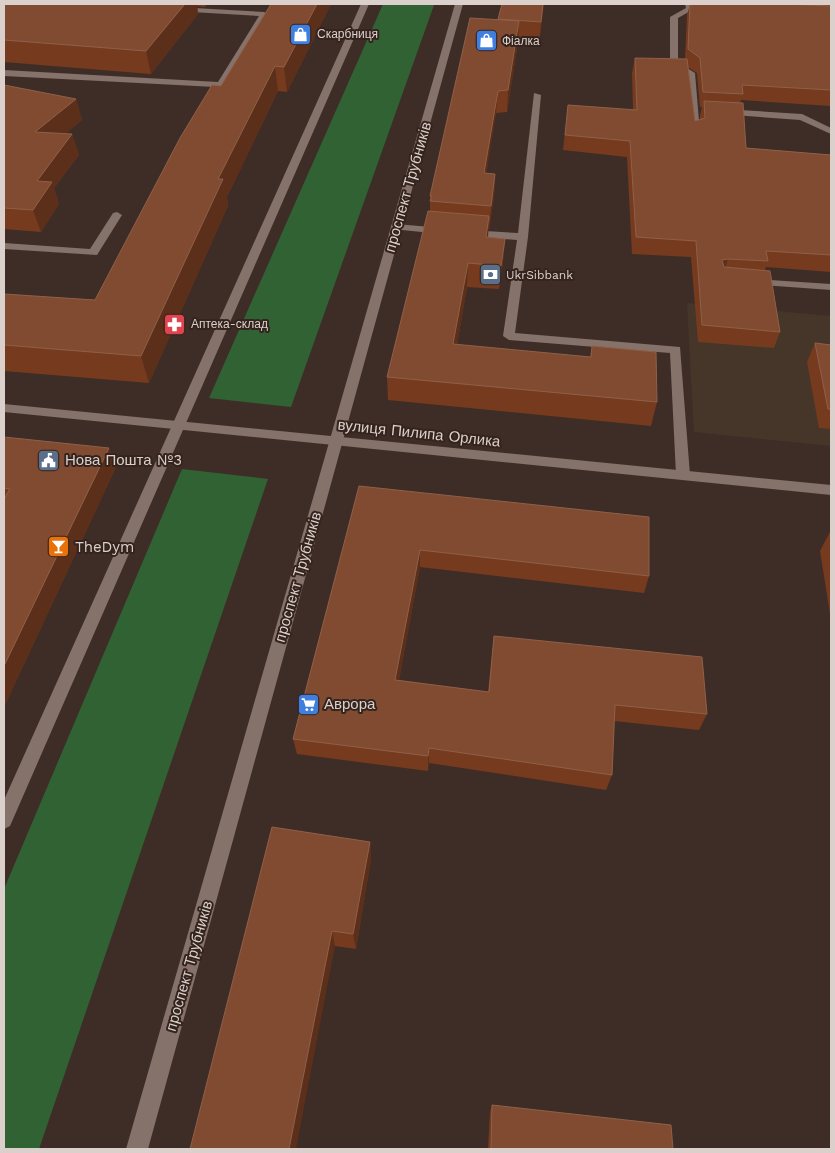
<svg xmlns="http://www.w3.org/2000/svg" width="835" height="1153" viewBox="0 0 835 1153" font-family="'Work Sans',sans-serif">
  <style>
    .industrial { fill: #453629 }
    .green { fill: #306233 }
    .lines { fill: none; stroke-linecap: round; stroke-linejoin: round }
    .lane { fill: #85726a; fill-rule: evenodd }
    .street { fill: #85726a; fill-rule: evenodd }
    .secondary { fill: #85726a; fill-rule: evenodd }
    .wall { fill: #763b1e; fill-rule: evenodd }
    .shaded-wall { fill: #5b2f19 }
    .building { fill: #814b31; stroke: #8f6049 }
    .labels { text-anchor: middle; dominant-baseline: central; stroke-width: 4; stroke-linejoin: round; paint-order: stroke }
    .far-poi-label { font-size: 12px; fill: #dbd0cc; stroke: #34241d; text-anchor: start }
    .street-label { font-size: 15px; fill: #dbd0cc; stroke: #34241d }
    .poi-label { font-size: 15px; fill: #dbd0cc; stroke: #34241d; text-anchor: start }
  </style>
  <rect width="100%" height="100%" fill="#3e2d26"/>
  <!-- industrial -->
  <path class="industrial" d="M 687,303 L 831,316 L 831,446 L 694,432 Z"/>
  <!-- green -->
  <path class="green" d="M 383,4 L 434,5 L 291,407 L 209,398 Z
    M 182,469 L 268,479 L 39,1149 L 4,1149 L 4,889 Z"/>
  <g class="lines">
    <!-- lane -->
    <path class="lane" d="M 685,4 L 693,4 L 694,9 L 678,18 L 678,62 L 695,73 L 700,133 L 695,136 L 690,133 L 687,74 L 670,63 L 670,17 L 686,8 Z
      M 177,7 L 264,12 L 268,14 L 213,105 L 206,103 L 215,87 L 4,76 L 4,70 L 218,82 L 259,16 L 174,11 L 174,7 Z
      M 534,93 L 541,95 L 528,237 L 515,333 L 680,347 L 690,475 L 688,478 L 683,480 L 676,475 L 670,353 L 509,340 L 503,336 L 517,240 L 468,236 L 463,233 L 468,230 L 518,233 Z
      M 723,109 L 802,114 L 831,128 L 831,134 L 800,120 L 720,114 L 720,110 Z
      M 117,212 L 122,215 L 97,255 L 4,249 L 4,243 L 90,249 L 113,213 Z
      M 396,224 L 442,228 L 447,231 L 442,234 L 392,229 L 391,227 Z
      M 753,279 L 831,284 L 831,290 L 749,284 L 747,282 Z"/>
    <!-- street -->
    <path class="street" d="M 4,404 L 831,485 L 831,495 L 4,412 Z"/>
    <!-- secondary -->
    <path class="secondary" d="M 361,4 L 369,4 L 10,826 L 4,829 L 4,800 Z
      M 455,4 L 463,4 L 148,1149 L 126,1149 Z"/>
  </g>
  <!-- wall -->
  <path class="wall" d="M 4,4 L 207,4 L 205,7 L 197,6 L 198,14 L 151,74 L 4,62 Z
    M 271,4 L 331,4 L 287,92 L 278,91 L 227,197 L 228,206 L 149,383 L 4,371 L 4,294 L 95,300 L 221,86 Z
    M 502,4 L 544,4 L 539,43 L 518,42 L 507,112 L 496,113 L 486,173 L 495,174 L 494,197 L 489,229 L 488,229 L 488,237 L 505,239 L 503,262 L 499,289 L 467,287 L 457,345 L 590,357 L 592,346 L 657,402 L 651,426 L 388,400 L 387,377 L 430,211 L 430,196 L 498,20 Z
    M 690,4 L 831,4 L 831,106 L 741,100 L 740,103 L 746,148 L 831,155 L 831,272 L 766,267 L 765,270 L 780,332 L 774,348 L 698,342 L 691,257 L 632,254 L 627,157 L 563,150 L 568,105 L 633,110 L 632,73 L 635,58 L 685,59 L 687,15 ZM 688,67 L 697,73 L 700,107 L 702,107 L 700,116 L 700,120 L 695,121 Z
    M 4,85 L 76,99 L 82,120 L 65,134 L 72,134 L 79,155 L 54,188 L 59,204 L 41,232 L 4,229 Z
    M 815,343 L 831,345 L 831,429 L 819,428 L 807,362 Z
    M 4,437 L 116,467 L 4,707 Z
    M 359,486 L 649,576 L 644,593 L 420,567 L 399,680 L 488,692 L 494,636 L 707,714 L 699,730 L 614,721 L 612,775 L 606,790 L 429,763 L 428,771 L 297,754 L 293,739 Z
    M 831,530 L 831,620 L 820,551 Z
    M 370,842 L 371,859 L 356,949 L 335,946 L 190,1149 Z
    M 492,1105 L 673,1149 L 488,1149 L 490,1112 Z"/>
  <!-- shaded-wall -->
  <path class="shaded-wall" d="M 185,4 L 197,4 L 198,14 L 151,74 L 146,51 Z
    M 317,4 L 331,4 L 287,92 L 284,67 Z
    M 543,4 L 544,4 L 539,43 L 541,22 Z
    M 519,21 L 518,42 L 507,112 L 508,90 Z
    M 275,66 L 278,91 L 227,197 L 228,206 L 149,383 L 141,356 L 218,179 Z
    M 498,91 L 496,113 L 483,196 L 484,173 Z
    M 76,99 L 82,120 L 42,153 L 35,132 Z
    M 72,134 L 79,155 L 54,188 L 59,204 L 41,232 L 33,210 L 37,181 Z
    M 495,174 L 494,197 L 489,229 L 491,206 Z
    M 489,216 L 488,239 L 486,237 Z
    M 505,239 L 503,262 L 499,289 L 501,266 Z
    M 728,259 L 723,275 L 722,260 Z
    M 468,263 L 467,287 L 453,368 L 453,344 Z
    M 109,448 L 116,467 L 4,707 L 4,666 Z
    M 420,550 L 420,567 L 396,695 L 395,680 Z
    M 429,748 L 429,763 L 428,771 L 428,756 Z
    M 370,842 L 371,859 L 356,949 L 353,934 Z
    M 332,931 L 335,946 L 296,1149 L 289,1149 Z"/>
  <!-- building -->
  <path class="building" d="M 4,4 L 185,4 L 146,51 L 4,40 Z
    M 271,4 L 317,4 L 284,67 L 275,66 L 218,179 L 223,179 L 141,356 L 4,345 L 4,294 L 95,300 L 180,138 L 212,85 L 221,86 Z
    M 502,4 L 543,4 L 541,22 L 498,19 Z
    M 690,4 L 787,4 L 831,6 L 831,90 L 742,85 L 743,94 L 703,92 L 700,58 L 688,49 Z
    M 470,18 L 519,21 L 508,90 L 498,91 L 484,173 L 495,174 L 491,206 L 430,201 L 432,196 L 430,196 Z
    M 635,58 L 687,59 L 695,121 L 705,118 L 704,101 L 743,103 L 746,148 L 831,155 L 831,255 L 766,251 L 768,261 L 728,259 L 722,260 L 724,267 L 770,271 L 780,332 L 702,325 L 696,241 L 636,237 L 630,141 L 565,135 L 568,105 L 637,110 Z
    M 4,85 L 76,99 L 35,132 L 72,134 L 37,181 L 52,182 L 33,210 L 4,208 Z
    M 428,211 L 489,216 L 486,237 L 505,239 L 501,266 L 468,263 L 453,344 L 591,357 L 592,346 L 656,352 L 657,402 L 387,377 Z
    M 815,343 L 831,345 L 831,409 L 828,409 Z
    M 4,437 L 109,448 L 4,666 L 4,499 L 10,489 L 4,488 Z
    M 359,486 L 649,517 L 649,576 L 420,550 L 395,680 L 489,692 L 494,636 L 702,657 L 707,714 L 615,705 L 612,775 L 429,748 L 428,756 L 293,739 Z
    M 272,827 L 370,842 L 353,934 L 332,931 L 289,1149 L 190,1149 Z
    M 492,1105 L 671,1125 L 673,1149 L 491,1149 Z"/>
  <!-- icons -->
  <defs>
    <symbol id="shop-square" viewBox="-11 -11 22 22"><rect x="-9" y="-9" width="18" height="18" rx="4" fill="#3f7fe0" stroke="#34241d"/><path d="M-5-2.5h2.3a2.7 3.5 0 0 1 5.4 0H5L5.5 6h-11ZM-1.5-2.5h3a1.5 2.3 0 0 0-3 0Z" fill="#fff"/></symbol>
    <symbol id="bank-square" viewBox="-11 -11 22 22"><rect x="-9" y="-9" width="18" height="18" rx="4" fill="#5c6f8a" stroke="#34241d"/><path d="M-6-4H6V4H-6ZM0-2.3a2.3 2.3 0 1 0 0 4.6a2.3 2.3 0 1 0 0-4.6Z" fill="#fff"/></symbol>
    <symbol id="pharmacy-square" viewBox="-11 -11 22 22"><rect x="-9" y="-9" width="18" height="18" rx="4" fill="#e0444e" stroke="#34241d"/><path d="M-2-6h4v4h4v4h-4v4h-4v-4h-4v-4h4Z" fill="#fff"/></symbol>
    <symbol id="civic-square" viewBox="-11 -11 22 22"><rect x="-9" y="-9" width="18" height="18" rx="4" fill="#5c6f8a" stroke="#34241d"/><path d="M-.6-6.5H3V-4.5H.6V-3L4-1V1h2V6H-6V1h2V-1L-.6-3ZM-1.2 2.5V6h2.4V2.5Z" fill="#fff"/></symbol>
    <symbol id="bar-square" viewBox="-11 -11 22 22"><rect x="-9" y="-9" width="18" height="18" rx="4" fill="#e8710a" stroke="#34241d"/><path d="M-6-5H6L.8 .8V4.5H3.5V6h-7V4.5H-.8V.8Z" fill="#fff"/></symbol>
    <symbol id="supermarket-square" viewBox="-11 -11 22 22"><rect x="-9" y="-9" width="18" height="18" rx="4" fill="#3f7fe0" stroke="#34241d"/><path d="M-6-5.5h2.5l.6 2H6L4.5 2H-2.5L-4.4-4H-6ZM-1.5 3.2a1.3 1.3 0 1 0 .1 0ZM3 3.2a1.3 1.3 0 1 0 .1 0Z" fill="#fff"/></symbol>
  </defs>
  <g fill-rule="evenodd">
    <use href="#shop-square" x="288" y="22" width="25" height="25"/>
    <use href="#shop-square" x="474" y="28" width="25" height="25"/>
    <use href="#bank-square" x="478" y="262" width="25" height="25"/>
    <use href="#pharmacy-square" x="162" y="312" width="25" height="25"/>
    <use href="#civic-square" x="36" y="448" width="25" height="25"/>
    <use href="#bar-square" x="46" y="534" width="25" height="25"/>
    <use href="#supermarket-square" x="296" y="692" width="25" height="25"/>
  </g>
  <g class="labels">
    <!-- far-poi labels -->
    <g class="far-poi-label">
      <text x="317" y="34">Скарбниця</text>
      <text x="502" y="41">Фіалка</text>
      <text x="506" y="275">UkrSibbank</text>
      <text x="191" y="324">Аптека-склад</text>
    </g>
    <!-- street labels -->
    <g class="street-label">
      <text transform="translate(408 187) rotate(-74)">проспект Трубників</text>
      <text transform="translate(419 433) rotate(6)">вулиця Пилипа Орлика</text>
      <text transform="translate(298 577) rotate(-74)">проспект Трубників</text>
      <text transform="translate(189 966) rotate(-74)">проспект Трубників</text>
    </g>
    <!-- poi labels -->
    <g class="poi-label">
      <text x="65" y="460">Нова Пошта №3</text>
      <text x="75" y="547">TheDym</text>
      <text x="324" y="704">Аврора</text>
    </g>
  </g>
  <!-- border -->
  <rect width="835" height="1153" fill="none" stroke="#dbd0cc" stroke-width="10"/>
</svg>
